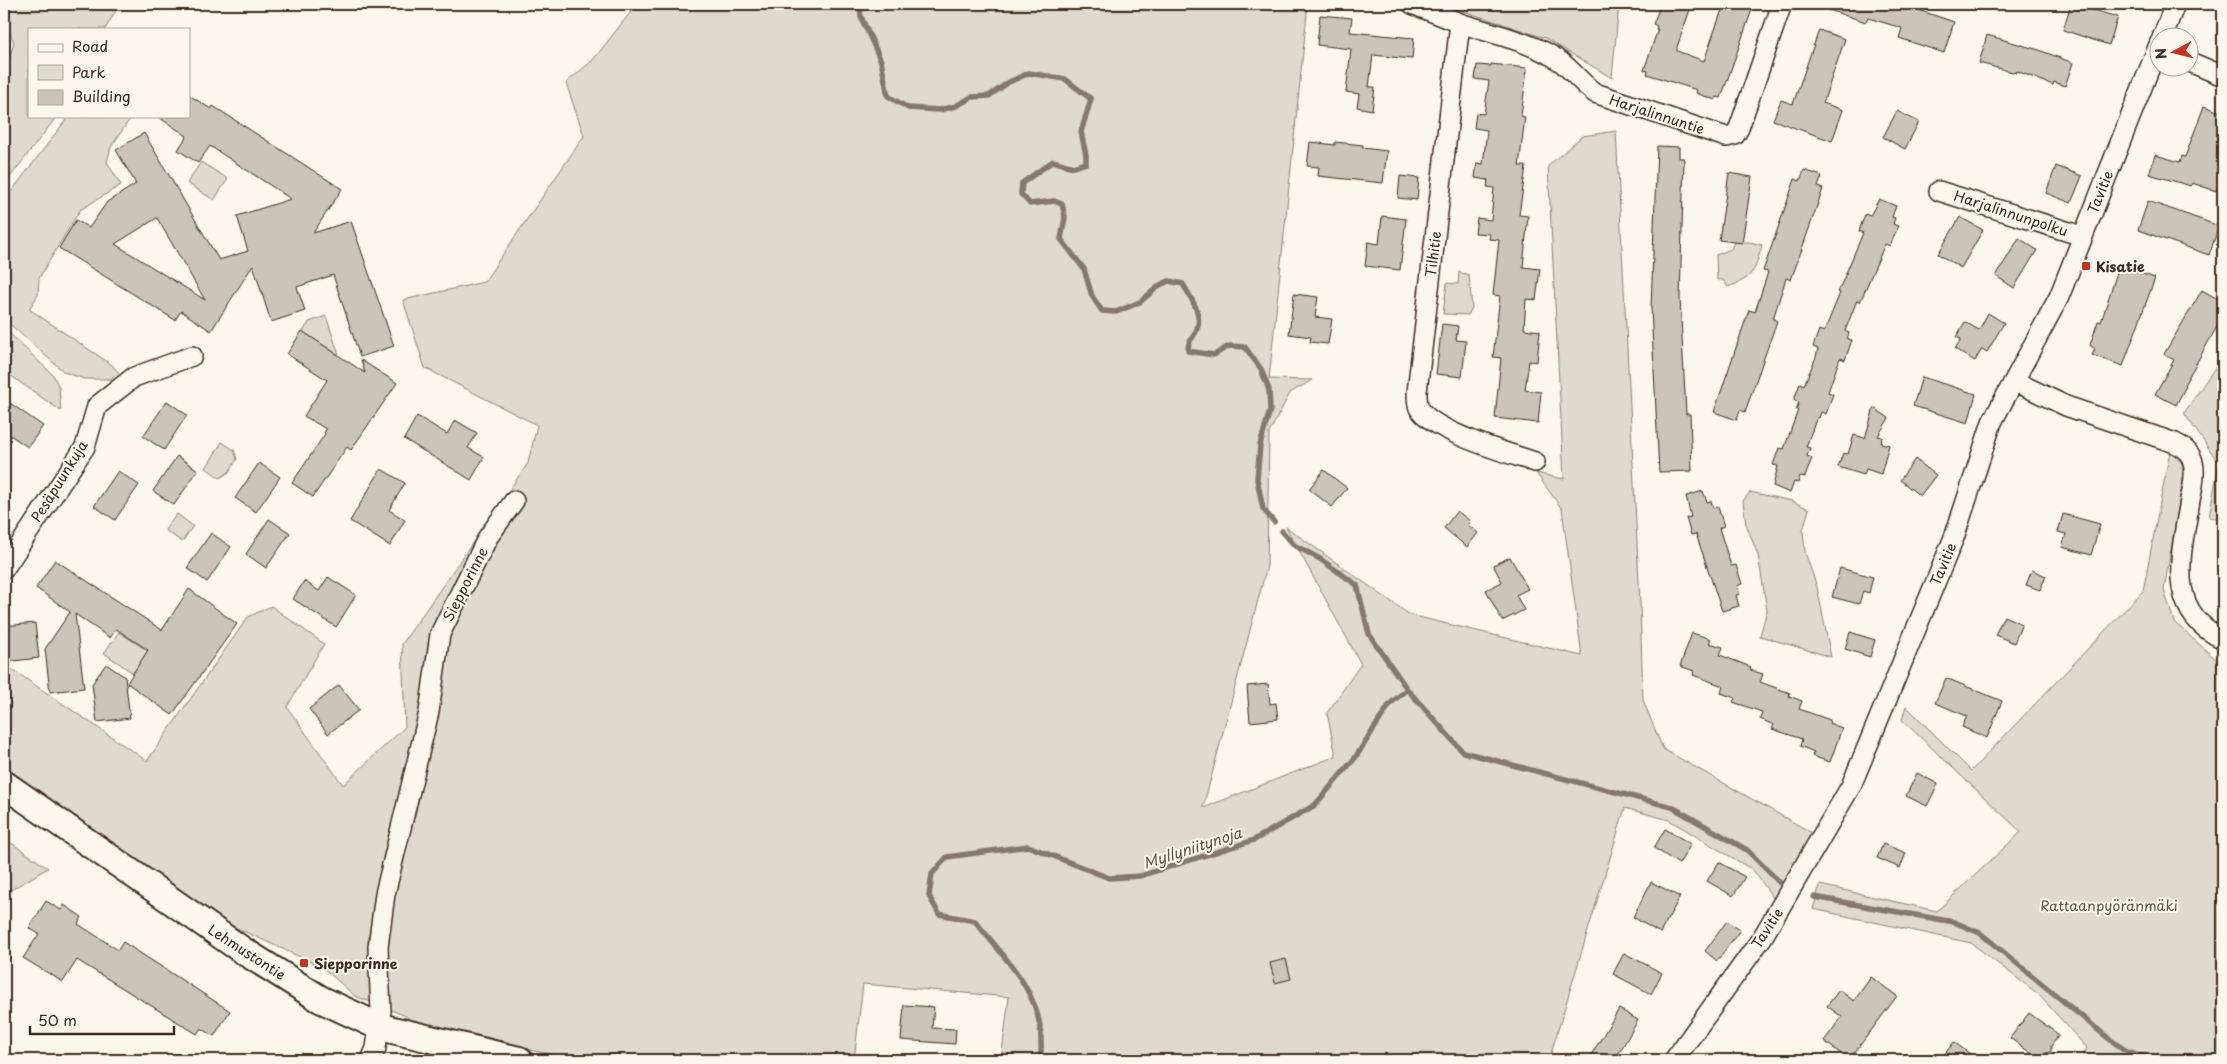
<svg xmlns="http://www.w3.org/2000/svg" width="2227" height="1064" viewBox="0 0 2227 1064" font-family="'Playpen Sans',sans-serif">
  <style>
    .green { fill: #dfd9ce; stroke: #8d8276 }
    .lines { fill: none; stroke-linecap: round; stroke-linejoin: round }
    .stream { stroke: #85796d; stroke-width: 5.5 }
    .building { fill: #ccc4b9; stroke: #3b2a1e; fill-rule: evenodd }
    .minor-casing { stroke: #3b2a1e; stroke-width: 22 }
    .secondary-casing { stroke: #3b2a1e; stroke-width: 30 }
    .minor { stroke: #fbf7ec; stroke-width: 19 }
    .secondary { stroke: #fbf7ec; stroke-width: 26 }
    .poi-dot { fill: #c8321e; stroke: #fbf7ec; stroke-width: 2 }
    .labels { text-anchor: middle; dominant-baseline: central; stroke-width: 4; stroke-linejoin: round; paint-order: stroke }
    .street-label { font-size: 14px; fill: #3b2a1e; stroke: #fbf7ec }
    .poi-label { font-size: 14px; font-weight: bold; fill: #3b2a1e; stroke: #fbf7ec; text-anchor: start }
    .park-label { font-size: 14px; fill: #64564a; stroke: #fbf7ec }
    .water-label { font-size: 15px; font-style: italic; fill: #605246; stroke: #fbf7ec }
  </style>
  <rect width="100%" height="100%" fill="#fbf7ec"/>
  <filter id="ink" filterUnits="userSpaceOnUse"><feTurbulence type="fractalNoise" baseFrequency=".02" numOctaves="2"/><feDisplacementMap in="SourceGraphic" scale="10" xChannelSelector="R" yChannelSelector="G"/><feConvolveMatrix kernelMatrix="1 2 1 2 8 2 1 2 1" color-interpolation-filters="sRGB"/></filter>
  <g filter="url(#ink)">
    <!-- green -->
    <path class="green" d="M 4,4 L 120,4 L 105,29 L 29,29 L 29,116 L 57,116 L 4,185 L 4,79 L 14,42 L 4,22 Z
      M 637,4 L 1308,4 L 1269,379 L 1312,380 L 1290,393 L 1269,433 L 1267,566 L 1203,808 L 1336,756 L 1327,713 L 1361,664 L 1286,527 L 1410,615 L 1582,656 L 1562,509 L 1536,473 L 1564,479 L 1548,166 L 1582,136 L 1616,131 L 1640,602 L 1643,700 L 1663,749 L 1814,834 L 1774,899 L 1753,870 L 1669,820 L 1625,808 L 1549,1060 L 1001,1060 L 1009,997 L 863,984 L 854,1060 L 583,1060 L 416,1029 L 406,1016 L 355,996 L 322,967 L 230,925 L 4,766 L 4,664 L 147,761 L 248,617 L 271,606 L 324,644 L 287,707 L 343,785 L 405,727 L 402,644 L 528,463 L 537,425 L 425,368 L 403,300 L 484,282 L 584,136 L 566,83 L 593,60 Z
      M 1442,4 L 1619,4 L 1612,78 L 1545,38 Z
      M 69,116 L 132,116 L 111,147 L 107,162 L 121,185 L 80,210 L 39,278 L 38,295 L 29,309 L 112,365 L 119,373 L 110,379 L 84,379 L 64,372 L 4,319 L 4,201 Z
      M 201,162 L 228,179 L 214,200 L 187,183 Z
      M 1734,242 L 1750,242 L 1762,245 C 1755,270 1754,278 1728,287 L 1723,280 L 1717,280 L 1716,255 L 1731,249 Z
      M 1459,272 L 1469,275 L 1472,308 L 1468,315 L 1443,314 L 1447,283 L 1458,284 Z
      M 326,316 L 339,355 L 303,332 L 309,322 Z
      M 4,328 L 53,375 L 59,387 L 61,411 L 4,371 Z
      M 2223,356 L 2223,519 L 2209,517 L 2219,463 L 2184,413 Z
      M 222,442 L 234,450 L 237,459 L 229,472 L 220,478 L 206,468 Z
      M 2170,451 L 2182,463 L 2183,480 L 2164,590 L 2174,622 L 2218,661 L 2223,663 L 2223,1060 L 2109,1060 L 2104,1058 L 2102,1060 L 2080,1060 L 2087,1048 L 2038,994 L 1971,943 L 1813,909 L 1820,885 L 1937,911 L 2021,832 L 1902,720 L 1906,706 L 1971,771 L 2143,591 Z
      M 1750,492 L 1792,501 L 1809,509 L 1803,530 L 1805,552 L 1817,587 L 1831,657 L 1760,636 L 1767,610 L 1758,555 L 1746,524 L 1743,501 Z
      M 177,514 L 193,526 L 182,542 L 165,530 Z
      M 119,632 L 148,651 L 133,673 L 104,653 Z
      M 4,838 L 48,868 L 4,894 Z"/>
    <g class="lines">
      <!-- stream -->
      <path class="stream" d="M 860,4 L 861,17 L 881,61 L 888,96 L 908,108 L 939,110 L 956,106 L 972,97 L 989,96 L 1009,82 L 1029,73 L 1065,79 L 1091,99 L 1081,132 L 1086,155 L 1086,163 L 1073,167 L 1053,161 L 1022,183 L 1021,194 L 1030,204 L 1054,201 L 1062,204 L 1065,217 L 1061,239 L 1084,269 L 1092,296 L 1102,311 L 1116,312 L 1140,302 L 1160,285 L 1169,281 L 1183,284 C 1190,297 1203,314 1197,329 C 1194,339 1188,338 1188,351 L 1214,355 L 1229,346 L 1245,347 L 1261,369 L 1269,390 L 1270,410 L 1260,445 L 1257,479 L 1263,509 L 1274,522
        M 1282,531 L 1294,545 L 1320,559 L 1357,585 L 1369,634 L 1407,689 L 1463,752 L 1672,807 L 1747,850 L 1782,885
        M 1814,897 L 1954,922 L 1980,933 L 2108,1038 L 2125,1050 L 2155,1060
        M 1039,1060 C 1042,1054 1041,1048 1041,1041 C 1042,993 1003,956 975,921 L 939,914 L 929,896 L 932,874 L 947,857 L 1028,846 L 1109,878 L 1140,876 L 1254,840 L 1315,805 L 1355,758 L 1390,704 L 1407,689"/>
    </g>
    <!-- building -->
    <path class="building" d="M 1661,4 L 1692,4 L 1677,47 L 1677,51 L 1704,61 L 1724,4 L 1754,4 L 1721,98 L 1717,97 L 1715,100 L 1696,93 L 1697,90 L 1647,74 L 1648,71 L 1644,70 L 1658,29 L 1656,29 L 1657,26 L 1653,24 Z
      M 1819,4 L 1901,4 L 1954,22 L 1944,53 L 1899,38 L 1902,28 L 1868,18 L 1866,22 L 1819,7 Z
      M 2071,4 L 2118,17 L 2109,45 L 2063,30 Z
      M 1320,15 L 1352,18 L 1350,32 L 1414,38 L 1412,59 L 1373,55 L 1369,87 L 1375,87 L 1372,110 L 1357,107 L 1359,94 L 1346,92 L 1351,49 L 1317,45 Z
      M 1819,30 L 1845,39 L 1823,103 L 1843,110 L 1832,141 L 1773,120 L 1781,100 L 1793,104 Z
      M 1987,35 L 2039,50 L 2073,63 L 2065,86 L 2054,82 L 2053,85 L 2017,71 L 2016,73 L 1979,63 Z
      M 1491,64 L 1527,68 L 1527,70 L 1521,116 L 1525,117 L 1519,166 L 1526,166 L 1519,215 L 1528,216 L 1523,267 L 1540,269 L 1536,300 L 1526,299 L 1524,329 L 1540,331 L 1537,362 L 1529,361 L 1525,390 L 1541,392 L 1538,423 L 1495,418 L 1501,358 L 1493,357 L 1500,296 L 1493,295 L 1499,240 L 1489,239 L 1490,234 L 1475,233 L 1477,218 L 1491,220 L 1494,188 L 1487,187 L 1488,180 L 1475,178 L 1477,163 L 1483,164 L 1487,130 L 1474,128 L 1476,113 L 1484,114 L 1489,81 L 1475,79 L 1477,65 L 1491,66 Z
      M 189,95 L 211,109 L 213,106 L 342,189 L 313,233 L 351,221 L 394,346 L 360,357 L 333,275 L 297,287 L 305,311 L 271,322 L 253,265 L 211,331 L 181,311 L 175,320 L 59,248 L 76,220 L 89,228 L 107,202 L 136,184 L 116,150 L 144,133 L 219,260 L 248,251 L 237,216 L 291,199 L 210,146 L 198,163 L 178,150 L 187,136 L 157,116 L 189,116 ZM 157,218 L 205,300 L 115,244 Z
      M 2204,106 L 2223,113 L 2223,165 L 2216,191 L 2192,183 L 2191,186 L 2149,174 L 2155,155 L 2180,162 L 2182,156 L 2185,157 Z
      M 1897,111 L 1919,122 L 1905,149 L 1883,137 Z
      M 1310,142 L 1335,145 L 1335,142 L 1363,145 L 1363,148 L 1387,151 L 1383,183 L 1318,176 L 1319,167 L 1307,166 Z
      M 1657,146 L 1679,147 L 1679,158 L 1684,158 L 1680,298 L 1686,414 L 1690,414 L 1692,471 L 1659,472 L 1651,308 Z
      M 2056,166 L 2082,176 L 2071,203 L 2046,193 Z
      M 1804,170 L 1822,176 L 1818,187 L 1823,189 L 1791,280 L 1786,278 L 1773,319 L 1777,321 L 1745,412 L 1740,410 L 1737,420 L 1714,412 L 1749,310 L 1755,312 L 1768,272 L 1763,271 L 1795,179 L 1800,181 Z
      M 1729,173 L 1752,177 L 1742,243 L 1719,240 Z
      M 1400,176 L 1419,178 L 1417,200 L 1398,198 Z
      M 1879,199 L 1896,206 L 1892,217 L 1895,218 L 1893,224 L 1898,226 L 1890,246 L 1885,244 L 1860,302 L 1857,300 L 1845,331 L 1849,333 L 1847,339 L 1852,340 L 1845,360 L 1840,358 L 1828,392 L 1833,394 L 1826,414 L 1821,412 L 1819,418 L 1817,417 L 1806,447 L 1810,448 L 1807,456 L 1812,458 L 1805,477 L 1800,476 L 1798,483 L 1794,482 L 1790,493 L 1773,486 L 1778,466 L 1773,465 L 1779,448 L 1784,449 L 1798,410 L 1796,410 L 1799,402 L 1794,400 L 1800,383 L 1804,385 L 1816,357 L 1818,349 L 1813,347 L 1819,330 L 1824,332 L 1840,293 L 1838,292 L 1863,233 L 1859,231 L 1865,214 L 1870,216 Z
      M 2148,201 L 2219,226 L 2209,255 L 2138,230 Z
      M 1382,216 L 1406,219 L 1400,270 L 1365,266 L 1368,242 L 1379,244 Z
      M 1960,217 L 1983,230 L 1961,268 L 1938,254 Z
      M 2019,238 L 2037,250 L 2014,288 L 1996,276 Z
      M 2119,266 L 2155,278 L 2123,366 L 2092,355 L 2095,349 L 2090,345 L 2098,321 L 2101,322 Z
      M 2202,290 L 2223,302 L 2223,316 L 2184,385 L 2186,386 L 2176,405 L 2155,394 L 2174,360 L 2164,354 Z
      M 1294,294 L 1318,297 L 1315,317 L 1332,319 L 1328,344 L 1310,342 L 1311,337 L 1289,334 Z
      M 1988,313 L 2004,323 L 1987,352 L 1982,349 L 1975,361 L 1955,349 L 1961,339 L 1956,337 L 1965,322 L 1979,330 Z
      M 1442,324 L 1458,326 L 1456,340 L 1466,341 L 1462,377 L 1436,374 Z
      M 302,331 L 365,373 L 361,360 L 397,383 L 351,450 L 347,447 L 313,497 L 292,483 L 325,434 L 324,433 L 326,429 L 304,416 L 327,380 L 287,354 Z
      M 1922,377 L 1976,394 L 1968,423 L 1913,406 Z
      M 4,399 L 43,426 L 28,447 L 4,431 Z
      M 167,401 L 187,415 L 164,450 L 143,436 Z
      M 1874,408 L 1889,418 L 1878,436 L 1882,437 L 1881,443 L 1889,445 L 1881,474 L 1866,469 L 1864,475 L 1838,467 L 1843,453 L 1848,454 L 1854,435 L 1865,438 Z
      M 417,416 L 447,434 L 455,420 L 477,433 L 468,448 L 484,457 L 471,480 L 404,439 Z
      M 177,456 L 198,470 L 174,505 L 153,491 Z
      M 1915,459 L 1936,475 L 1920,496 L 1900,480 Z
      M 259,463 L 280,477 L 256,512 L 235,498 Z
      M 381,469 L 405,483 L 389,510 L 405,520 L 390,546 L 350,521 Z
      M 1324,470 L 1347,488 L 1332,507 L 1309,489 Z
      M 118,471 L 139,485 L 115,520 L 94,506 Z
      M 1703,491 L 1707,502 L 1711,501 L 1713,508 L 1718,507 L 1724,526 L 1719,528 L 1731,566 L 1736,565 L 1742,584 L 1737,586 L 1740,594 L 1736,595 L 1739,606 L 1722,611 L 1696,534 L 1691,535 L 1686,518 L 1691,517 L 1686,496 Z
      M 1457,511 L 1470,521 L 1468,525 L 1478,533 L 1467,547 L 1444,528 Z
      M 2063,514 L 2100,524 L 2091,555 L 2062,547 L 2066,534 L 2058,532 Z
      M 269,519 L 290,533 L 266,568 L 246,554 Z
      M 211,533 L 231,547 L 207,582 L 187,568 Z
      M 1510,557 L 1528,589 L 1516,595 L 1524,610 L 1502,621 L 1486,590 L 1502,582 L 1493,565 Z
      M 55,560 L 162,630 L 189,589 L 237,624 L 172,715 L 127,683 L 148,650 L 116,629 L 110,638 L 75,614 L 84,688 L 50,692 L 45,649 L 70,612 L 36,588 Z
      M 1840,568 L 1873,577 L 1869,593 L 1863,591 L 1859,604 L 1832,597 Z
      M 2032,570 L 2046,576 L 2040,590 L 2026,585 Z
      M 328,577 L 356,595 L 336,627 L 293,599 L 304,581 L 319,591 Z
      M 2004,616 L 2022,624 L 2014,643 L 1995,635 Z
      M 35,623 L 39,658 L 5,662 L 4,626 Z
      M 1850,632 L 1875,640 L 1870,657 L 1845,649 Z
      M 1692,633 L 1711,639 L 1709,643 L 1723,647 L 1720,655 L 1751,667 L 1750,670 L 1763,674 L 1760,682 L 1790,693 L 1789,696 L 1802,701 L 1799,709 L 1830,720 L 1829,723 L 1842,728 L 1830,762 L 1812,756 L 1814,752 L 1800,746 L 1802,739 L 1772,729 L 1774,725 L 1760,719 L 1762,712 L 1733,702 L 1735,698 L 1721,693 L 1723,686 L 1693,675 L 1694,671 L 1680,666 Z
      M 106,664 L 125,677 L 130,718 L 97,722 L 92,684 Z
      M 1946,678 L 2002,701 L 1987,738 L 1962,727 L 1967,716 L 1935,703 Z
      M 1268,684 L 1270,704 L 1276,703 L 1278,719 L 1250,722 L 1247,686 Z
      M 339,685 L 359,710 L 328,734 L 309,709 Z
      M 1917,773 L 1938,784 L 1927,806 L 1906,796 Z
      M 1665,829 L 1691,844 L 1679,864 L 1654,848 Z
      M 1883,844 L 1906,853 L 1900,868 L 1877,858 Z
      M 1719,862 L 1745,877 L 1733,896 L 1707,881 Z
      M 1651,882 L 1680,897 L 1660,933 L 1633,917 Z
      M 46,901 L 61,910 L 64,905 L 82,917 L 78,924 L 118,950 L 123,942 L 230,1011 L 214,1036 L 201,1028 L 197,1034 L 77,960 L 63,982 L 23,958 L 39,934 L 29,928 Z
      M 1727,921 L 1740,930 L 1717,961 L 1705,951 Z
      M 1624,953 L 1662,973 L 1651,994 L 1613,974 Z
      M 1286,959 L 1291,979 L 1275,983 L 1270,963 Z
      M 1871,977 L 1897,996 L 1849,1060 L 1824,1041 L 1842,1017 L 1827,1006 L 1839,990 L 1854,1001 Z
      M 904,1005 L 934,1007 L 932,1028 L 956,1029 L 955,1044 L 901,1040 Z
      M 1619,1009 L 1638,1020 L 1615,1060 L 1588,1060 Z
      M 2029,1013 L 2059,1035 L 2051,1046 L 2051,1052 L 2046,1053 L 2040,1060 L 2010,1038 Z
      M 1954,1042 L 1978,1060 L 1940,1060 Z"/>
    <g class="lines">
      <defs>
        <path id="minor" d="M 1412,4 L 1460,23 L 1417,392 C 1417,397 1417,404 1419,408 C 1433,432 1508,453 1535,462
          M 1460,23 C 1489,33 1537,43 1561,62 C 1573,71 1582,84 1595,93 L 1726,137 L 1735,135 L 1739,128 L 1782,4
          M 2162,38 L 2175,4
          M 2190,62 L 2223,76
          M 1939,191 L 2082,236
          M 2014,381 L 2066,406 L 2175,443 C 2183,447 2191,453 2193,462 C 2196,474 2193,488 2190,500 C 2182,552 2163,611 2223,639
          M 4,569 L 85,447 L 97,406 L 134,377 L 192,356
          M 371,1060 L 376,1048 L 381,1011 L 378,947 L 385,894 L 429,712 L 440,634 L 488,537 L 514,501
          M 1674,1060 L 1762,938 L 1851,786 L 1955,535 L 1992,422 L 2059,297 L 2160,42"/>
        <path id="secondary" d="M 4,784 L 242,950 L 320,999 L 380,1027 L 519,1060"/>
      </defs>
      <!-- minor casing -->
      <use href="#minor" class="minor-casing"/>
      <!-- secondary casing -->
      <use href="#secondary" class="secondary-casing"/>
      <!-- minor -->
      <use href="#minor" class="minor"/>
      <!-- secondary -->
      <use href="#secondary" class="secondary"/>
    </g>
  </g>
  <!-- markers -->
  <g class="poi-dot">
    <rect x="2081" y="261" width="10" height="10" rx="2.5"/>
    <rect x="299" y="958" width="10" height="10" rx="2.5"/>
  </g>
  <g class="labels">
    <!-- street labels -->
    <g class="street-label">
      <text transform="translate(1657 114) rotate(18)">Harjalinnuntie</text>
      <text transform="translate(2100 192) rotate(-68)">Tavitie</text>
      <text transform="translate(2011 213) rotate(18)">Harjalinnunpolku</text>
      <text transform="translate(1433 254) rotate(-83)">Tilhitie</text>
      <text transform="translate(59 481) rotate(-58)">Pesäpuunkuja</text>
      <text transform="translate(1943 564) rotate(-67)">Tavitie</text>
      <text transform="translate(465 584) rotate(-63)">Siepporinne</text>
      <text transform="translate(1767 928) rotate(-57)">Tavitie</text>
      <text transform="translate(247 952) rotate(33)">Lehmustontie</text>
    </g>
    <!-- poi labels -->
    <g class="poi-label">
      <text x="2096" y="266">Kisatie</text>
      <text x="314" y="963">Siepporinne</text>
    </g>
    <!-- park labels -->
    <g class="park-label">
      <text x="2109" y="905">Rattaanpyöränmäki</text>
    </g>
    <!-- water labels -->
    <g class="water-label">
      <text transform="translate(1192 847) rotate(-18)">Myllyniitynoja</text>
    </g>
  </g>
  <!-- margin -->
  <rect width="2227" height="1064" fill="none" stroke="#fbf7ec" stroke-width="20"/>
  <rect x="10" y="10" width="2207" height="1044" fill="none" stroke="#3b2a1e" stroke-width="2" filter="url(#ink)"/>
  <!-- legend -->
  <rect x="28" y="28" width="162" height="90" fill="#fbf7ec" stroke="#aea59a"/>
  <rect x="38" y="44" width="25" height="8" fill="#fbf7ec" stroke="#aea59a"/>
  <text x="72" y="52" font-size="15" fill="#3b2a1e">Road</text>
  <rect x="38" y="65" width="25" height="15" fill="#dfd9ce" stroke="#aea59a"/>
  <text x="72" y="78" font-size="15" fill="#3b2a1e">Park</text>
  <rect x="38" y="90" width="25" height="15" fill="#ccc4b9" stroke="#aea59a"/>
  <text x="72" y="102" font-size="15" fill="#3b2a1e">Building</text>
  <!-- north arrow -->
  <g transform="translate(2174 52) rotate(263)"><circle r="24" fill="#fbf7ec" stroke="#aea59a"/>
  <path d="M0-4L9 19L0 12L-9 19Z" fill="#c8321e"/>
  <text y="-8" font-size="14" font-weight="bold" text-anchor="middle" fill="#3b2a1e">N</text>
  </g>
  <!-- scale -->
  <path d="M30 1026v8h144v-8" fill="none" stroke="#3b2a1e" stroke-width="2.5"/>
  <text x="38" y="1026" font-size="15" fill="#3b2a1e" stroke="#fbf7ec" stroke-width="4" paint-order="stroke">50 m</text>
</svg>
